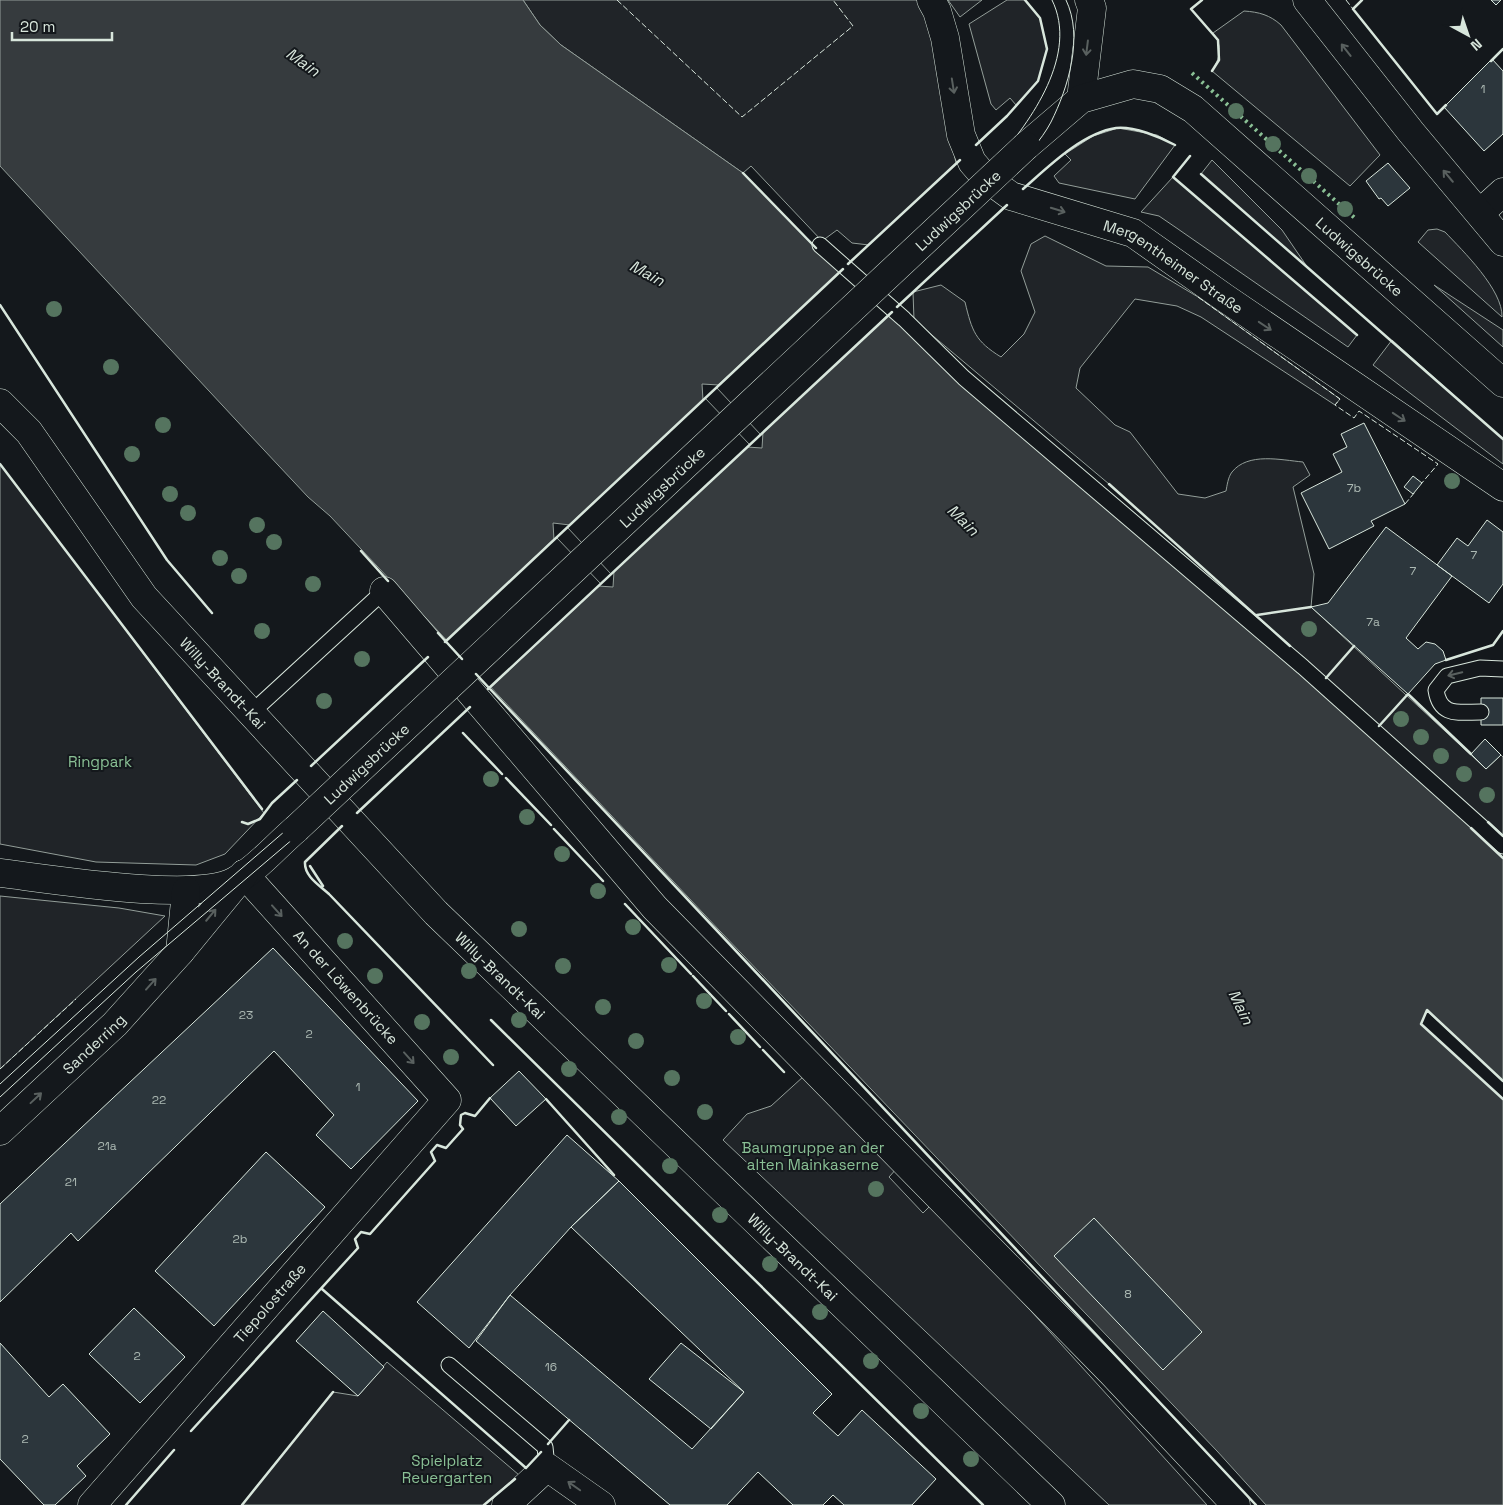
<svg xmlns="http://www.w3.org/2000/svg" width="1503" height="1505" viewBox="0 0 1503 1505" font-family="'Space Grotesk',sans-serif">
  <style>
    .green { fill: #202428; stroke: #939e99 }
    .water { fill: #363b3e; stroke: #939e99; fill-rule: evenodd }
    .pier { fill: #14181c; stroke: #939e99 }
    .building { fill: #2c363c; stroke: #d8e6dc }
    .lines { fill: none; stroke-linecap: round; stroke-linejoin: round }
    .lane-casing { stroke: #d8e6dc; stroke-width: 17 }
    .street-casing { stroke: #d8e6dc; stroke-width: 29 }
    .secondary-casing { stroke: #d8e6dc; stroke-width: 29 }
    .lane { stroke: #14181c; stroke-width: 15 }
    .street { stroke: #14181c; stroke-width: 28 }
    .secondary { stroke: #14181c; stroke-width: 28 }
    .tram { stroke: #d8e6dc; stroke-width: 1 }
    .secondary-bridge-casing { stroke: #d8e6dc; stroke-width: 29; stroke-linecap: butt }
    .secondary-bridge { stroke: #14181c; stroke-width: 28 }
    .hedge { stroke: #8ac095; stroke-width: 4; stroke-dasharray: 2.5 4; stroke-linecap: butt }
    .fence { stroke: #d8e6dc; stroke-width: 1; stroke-dasharray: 6 2.5; stroke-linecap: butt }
    .wall { stroke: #d8e6dc; stroke-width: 2.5 }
    .tree { fill: #55745f }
    .oneway { stroke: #59605f }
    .labels { text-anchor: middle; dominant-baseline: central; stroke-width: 4; stroke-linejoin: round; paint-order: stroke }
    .number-label { font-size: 12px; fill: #adbab4 }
    .street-label { font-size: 15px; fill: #d8e6dc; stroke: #14181c }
    .park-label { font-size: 15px; fill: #8ac095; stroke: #14181c }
    .water-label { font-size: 16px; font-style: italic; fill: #d8e6dc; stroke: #14181c }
  </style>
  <rect width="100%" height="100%" fill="#14181c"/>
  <!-- green -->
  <path class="green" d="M 523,0 L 922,0 L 933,25 L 937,73 L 956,163 L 869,245 L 852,243 L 837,230 L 822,241 L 751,166 L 743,173 L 561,45 L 540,25 Z
    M 948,0 L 982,0 L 960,17 Z
    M 1007,0 L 1025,0 L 1040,18 L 1047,49 L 1038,81 L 1016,105 L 1010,98 L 996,110 L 991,104 L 969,24 Z
    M 1244,11 C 1259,12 1270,15 1281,25 L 1380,155 L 1350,186 L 1212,71 C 1220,58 1223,46 1213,33 Z
    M 1118,128 L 1157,135 L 1175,145 L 1135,199 L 1059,183 L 1054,176 L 1071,160 L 1065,154 L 1093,136 Z
    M 1212,160 L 1282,230 L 1308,268 L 1201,174 Z
    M 1173,177 L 1357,335 L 1348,347 L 1178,229 L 1159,216 L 1141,212 Z
    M 1437,229 L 1445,232 C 1463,251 1503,290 1502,317 L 1418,242 L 1428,230 Z
    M 1045,236 L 1106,266 L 1148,267 L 1198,297 L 1340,399 L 1335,405 L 1201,317 L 1177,306 L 1135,299 L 1080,368 L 1076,388 L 1115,425 L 1130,432 L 1178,494 L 1205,498 L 1226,491 C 1227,486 1228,477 1232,472 C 1248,452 1281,460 1303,462 L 1310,475 L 1293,487 L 1314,574 L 1311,607 L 1486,769 L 1501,755 L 1503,757 L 1503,836 L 1109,484 L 914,320 L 913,292 L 941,285 L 965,302 C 972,331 975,341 1001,357 L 1024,334 L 1035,312 L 1021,271 L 1031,244 Z
    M 1434,285 L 1503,330 L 1503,347 Z
    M 1392,340 L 1503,439 L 1503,464 L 1373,365 Z
    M 0,464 L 264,813 L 225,854 L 196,865 L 96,862 L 0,844 Z
    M 0,896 L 119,908 L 165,916 L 0,1069 Z
    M 804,1076 L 898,1167 L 889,1177 L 923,1213 L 933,1203 L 1207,1505 L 1109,1505 L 723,1140 L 747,1114 L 771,1106 Z
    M 387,1362 L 519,1475 L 484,1505 L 242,1505 L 333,1392 L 358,1396 Z"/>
  <!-- water -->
  <path class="water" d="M 0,0 L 523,0 L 540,25 L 561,45 L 743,173 L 815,247 L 1126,519 L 1439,797 L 1503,858 L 1503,1081 L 1427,1011 L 1421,1024 L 1503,1099 L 1503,1505 L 1266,1505 L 1217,1451 L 719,930 L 330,516 L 308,497 L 249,434 L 0,166 ZM 702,384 L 719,385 L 763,432 L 762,448 L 747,447 L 703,400 ZM 553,523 L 570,525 L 614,571 L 613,587 L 598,586 L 554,540 Z"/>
  <!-- pier -->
  <path class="pier" d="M 843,269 L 891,312 L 761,435 L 716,387 Z
    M 705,398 L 750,445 L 611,574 L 567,527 Z
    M 556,537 L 601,584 L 489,689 L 445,642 Z"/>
  <!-- building -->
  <path class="building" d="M 1491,0 L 1501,0 L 1496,5 Z
    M 1492,59 L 1503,71 L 1503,134 L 1484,151 L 1444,107 Z
    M 1388,163 L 1410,188 L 1388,206 L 1381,198 L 1379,199 L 1366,181 Z
    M 1364,423 L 1405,504 L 1371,521 L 1374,526 L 1329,549 L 1301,493 L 1342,472 L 1333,454 L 1347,447 L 1341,434 Z
    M 1413,476 L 1422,483 L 1413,494 L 1404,487 Z
    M 1487,520 L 1503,532 L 1503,584 L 1489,603 L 1437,565 L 1457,538 L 1468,546 Z
    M 1386,527 L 1452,576 L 1406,638 L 1418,649 L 1426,642 L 1435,644 L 1443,651 L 1446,660 L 1435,664 L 1408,694 L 1311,607 L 1328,603 Z
    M 1481,698 L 1503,698 L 1503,725 L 1481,725 Z
    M 1485,739 L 1501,755 L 1486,769 L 1471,754 Z
    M 273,948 L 418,1101 L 351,1169 L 316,1135 L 334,1115 L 274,1051 L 78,1241 L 71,1233 L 0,1302 L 0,1204 Z
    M 519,1071 L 546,1099 L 516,1126 L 490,1098 Z
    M 567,1135 L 619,1181 L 571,1227 L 510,1295 L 469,1348 L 417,1302 Z
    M 266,1152 L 325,1207 L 214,1326 L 155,1271 Z
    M 619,1181 L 832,1394 L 813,1413 L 838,1436 L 862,1410 L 936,1479 L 912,1505 L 844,1505 L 833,1495 L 823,1505 L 793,1505 L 758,1472 L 727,1505 L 670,1505 L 476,1341 L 510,1295 L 692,1449 L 744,1392 L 571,1227 Z
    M 1094,1218 L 1202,1332 L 1163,1370 L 1054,1256 Z
    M 134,1308 L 185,1357 L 140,1403 L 89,1354 Z
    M 323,1311 L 384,1367 L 358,1396 L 296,1341 Z
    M 0,1343 L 49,1397 L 63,1384 L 110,1434 L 77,1466 L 86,1476 L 55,1505 L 44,1505 L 0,1459 Z
    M 681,1343 L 744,1392 L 711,1429 L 649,1379 Z"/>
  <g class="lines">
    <defs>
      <path id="lane" d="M 820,245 L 904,319 L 964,378 L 1303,667 L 1503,846
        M 1481,712 C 1458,712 1440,717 1436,690 L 1447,676 L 1480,668 L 1503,669
        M 250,714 L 384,591
        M 449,1365 L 545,1447 L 547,1467"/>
      <g id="street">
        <path d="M 1480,213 L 1503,192"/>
        <path d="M 384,591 L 655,908 L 1111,1372 L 1236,1505"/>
        <path id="s1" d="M 92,1505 L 447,1100 L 244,874"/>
        <path d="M 506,1505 L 547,1467 L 601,1505"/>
      </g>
      <g id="secondary">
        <path id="s2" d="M 931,0 L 937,11 L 945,38 L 961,135 L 972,162 L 985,177 L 1011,196 L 1133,233 L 1225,298 L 1503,487"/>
        <path d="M 1307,0 L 1411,132 L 1503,242"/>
        <path d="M 1081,99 L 1092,8 L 1089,0"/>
        <path id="s3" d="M 1026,146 L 1081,99 L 1133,84 L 1160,89 L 1193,109 L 1503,383"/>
        <path id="s4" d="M 0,403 L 29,432 L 144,597 L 436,913 L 1051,1505"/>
        <path d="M 0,873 C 50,879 196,903 235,881 C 258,868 276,846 296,829"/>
        <path d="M 180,952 L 186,891"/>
        <path id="s5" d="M 0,1131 L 115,1024 L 180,952 L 244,874"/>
      </g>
    </defs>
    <!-- lane casing -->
    <use href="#lane" class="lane-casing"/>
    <!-- street casing -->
    <use href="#street" class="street-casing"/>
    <!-- secondary casing -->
    <use href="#secondary" class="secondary-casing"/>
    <!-- lane -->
    <use href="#lane" class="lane"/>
    <!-- street -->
    <use href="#street" class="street"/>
    <!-- secondary -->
    <use href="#secondary" class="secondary"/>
    <!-- tram -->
    <path class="tram" d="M 0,1084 L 139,957 L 292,825 L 997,160 C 1031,121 1079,54 1052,0
      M 0,1097 L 136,972 L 300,833 L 1011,173 C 1025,157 1041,141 1051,122 C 1068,88 1084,37 1066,0"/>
    <defs>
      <g id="secondary-bridge">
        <path id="s6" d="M 296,829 L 1026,146"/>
      </g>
    </defs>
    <!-- secondary-bridge casing -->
    <use href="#secondary-bridge" class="secondary-bridge-casing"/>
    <!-- secondary-bridge -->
    <use href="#secondary-bridge" class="secondary-bridge"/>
    <!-- hedge -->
    <path class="hedge" d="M 1192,73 L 1357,220"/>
    <!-- fence -->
    <path class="fence" d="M 617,0 L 742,117 L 853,26 L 833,0
      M 1346,0 L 1353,9
      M 1198,297 L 1340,399 L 1335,405 L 1354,418 L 1359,411 L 1438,464 L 1421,484
      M 1405,504 L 1415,492
      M 0,1069 L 76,999"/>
    <!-- wall -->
    <path class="wall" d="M 1202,0 L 1191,9 L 1218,40 L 1219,60 L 1212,71
      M 1362,0 L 1353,9 L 1437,114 L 1446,105
      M 1491,61 L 1503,49
      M 976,145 L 1007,116 L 1038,81 L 1047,49 L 1040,18 L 1025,0
      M 1190,156 L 1173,177 L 1357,335
      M 743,173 L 816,248
      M 1201,174 L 1503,439
      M 1023,189 C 1048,167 1082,133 1116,128 C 1134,126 1160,137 1175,145
      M 848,264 L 960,160
      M 0,305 L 167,560 L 212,613
      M 897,307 L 1007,205
      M 0,464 L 262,809
      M 1109,484 L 1290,646
      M 361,551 L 388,581
      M 1257,615 L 1311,607
      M 438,633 L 462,659
      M 445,642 L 843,269
      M 1446,660 L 1493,645 L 1503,631
      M 476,674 L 1256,1505
      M 1326,678 L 1354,646
      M 488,689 L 892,312
      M 1379,726 L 1408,694 L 1471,754
      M 463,733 L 502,774
      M 311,766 L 428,657
      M 506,778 L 551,825
      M 357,813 L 470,707
      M 242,822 L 248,824 L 260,819 L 272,803 L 297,780
      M 1488,822 L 1503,836
      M 1471,828 L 1503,858
      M 554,829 L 603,881
      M 310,866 L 323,886
      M 329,894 C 319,885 304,876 305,862 L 342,826
      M 329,894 L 493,1065
      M 625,904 L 691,974
      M 693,976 L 726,1011
      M 729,1014 L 760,1047
      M 491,1020 L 983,1505
      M 763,1050 L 784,1072
      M 1503,1081 L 1427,1010 L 1421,1024 L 1503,1099
      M 546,1099 L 614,1175
      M 322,1289 L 526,1468
      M 191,1431 L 358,1248 L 355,1239 L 361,1232 L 370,1234 L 435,1161 L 431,1152 L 437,1145 L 446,1148 L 463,1129 L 460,1125 L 461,1115 L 465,1113 L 475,1116 L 490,1098
      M 548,1444 L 569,1420
      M 526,1468 L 541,1452
      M 126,1505 L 174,1450
      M 242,1505 L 333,1392
      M 484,1505 L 515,1479"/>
  </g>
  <!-- trees -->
  <g class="tree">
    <circle cx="1236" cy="111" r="8"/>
    <circle cx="1273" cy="144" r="8"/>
    <circle cx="1309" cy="176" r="8"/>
    <circle cx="1345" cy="209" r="8"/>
    <circle cx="54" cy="309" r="8"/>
    <circle cx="111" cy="367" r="8"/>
    <circle cx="163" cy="425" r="8"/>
    <circle cx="132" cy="454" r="8"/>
    <circle cx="1452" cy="481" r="8"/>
    <circle cx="170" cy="494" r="8"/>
    <circle cx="188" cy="513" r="8"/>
    <circle cx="257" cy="525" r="8"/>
    <circle cx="274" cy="542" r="8"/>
    <circle cx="220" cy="558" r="8"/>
    <circle cx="239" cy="576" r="8"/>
    <circle cx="313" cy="584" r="8"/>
    <circle cx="1309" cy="629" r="8"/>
    <circle cx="262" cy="631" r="8"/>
    <circle cx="362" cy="659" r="8"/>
    <circle cx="324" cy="701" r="8"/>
    <circle cx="1401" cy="719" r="8"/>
    <circle cx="1421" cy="737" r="8"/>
    <circle cx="1441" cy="756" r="8"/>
    <circle cx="1464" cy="774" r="8"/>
    <circle cx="491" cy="779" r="8"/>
    <circle cx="1487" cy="795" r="8"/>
    <circle cx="527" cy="817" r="8"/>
    <circle cx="562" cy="854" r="8"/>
    <circle cx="598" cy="891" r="8"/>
    <circle cx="633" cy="927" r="8"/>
    <circle cx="519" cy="929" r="8"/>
    <circle cx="345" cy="941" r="8"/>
    <circle cx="669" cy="965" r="8"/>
    <circle cx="563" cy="966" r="8"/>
    <circle cx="469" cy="971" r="8"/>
    <circle cx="375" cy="976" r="8"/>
    <circle cx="704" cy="1001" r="8"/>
    <circle cx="603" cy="1007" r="8"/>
    <circle cx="519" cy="1020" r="8"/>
    <circle cx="422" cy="1022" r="8"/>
    <circle cx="738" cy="1037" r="8"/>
    <circle cx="636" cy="1041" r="8"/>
    <circle cx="451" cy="1057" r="8"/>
    <circle cx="569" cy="1069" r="8"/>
    <circle cx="672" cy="1078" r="8"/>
    <circle cx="705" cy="1112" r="8"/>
    <circle cx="619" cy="1117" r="8"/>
    <circle cx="670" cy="1166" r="8"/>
    <circle cx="876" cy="1189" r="8"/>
    <circle cx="720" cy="1215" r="8"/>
    <circle cx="770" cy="1264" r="8"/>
    <circle cx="820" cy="1312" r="8"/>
    <circle cx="871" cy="1361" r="8"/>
    <circle cx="921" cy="1411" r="8"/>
    <circle cx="971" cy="1459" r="8"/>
  </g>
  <!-- one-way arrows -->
  <defs><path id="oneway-shaft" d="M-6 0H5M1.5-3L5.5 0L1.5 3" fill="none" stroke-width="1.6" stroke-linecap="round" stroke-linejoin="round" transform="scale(1.25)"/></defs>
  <g class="oneway">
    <use href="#oneway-shaft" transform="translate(1087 48) rotate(97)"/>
    <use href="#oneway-shaft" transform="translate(1346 50) rotate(-128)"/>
    <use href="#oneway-shaft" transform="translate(953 86) rotate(81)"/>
    <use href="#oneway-shaft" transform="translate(1448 176) rotate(-130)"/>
    <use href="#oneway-shaft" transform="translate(1058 210) rotate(17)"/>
    <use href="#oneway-shaft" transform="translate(1265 326) rotate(34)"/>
    <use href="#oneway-shaft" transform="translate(1399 417) rotate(34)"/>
    <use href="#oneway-shaft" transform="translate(1455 674) rotate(166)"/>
    <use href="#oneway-shaft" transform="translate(277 911) rotate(48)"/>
    <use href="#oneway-shaft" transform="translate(211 915) rotate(-50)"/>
    <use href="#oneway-shaft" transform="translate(151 984) rotate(-48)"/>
    <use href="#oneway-shaft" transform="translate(409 1058) rotate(48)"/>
    <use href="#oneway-shaft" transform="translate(36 1098) rotate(-43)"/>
    <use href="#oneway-shaft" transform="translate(574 1486) rotate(-145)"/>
  </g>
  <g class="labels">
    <!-- number labels -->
    <g class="number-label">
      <text x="1483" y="89">1</text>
      <text x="1354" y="488">7b</text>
      <text x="1474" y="555">7</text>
      <text x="1413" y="571">7</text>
      <text x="1373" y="622">7a</text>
      <text x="246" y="1015">23</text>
      <text x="309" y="1034">2</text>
      <text x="358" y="1087">1</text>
      <text x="159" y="1100">22</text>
      <text x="107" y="1146">21a</text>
      <text x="71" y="1182">21</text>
      <text x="240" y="1239">2b</text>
      <text x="1128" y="1294">8</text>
      <text x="137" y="1356">2</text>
      <text x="551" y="1367">16</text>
      <text x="25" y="1439">2</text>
    </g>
    <!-- street labels -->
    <g class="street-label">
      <text stroke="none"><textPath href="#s6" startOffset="906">Ludwigsbrücke</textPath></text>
      <text stroke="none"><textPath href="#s3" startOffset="415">Ludwigsbrücke</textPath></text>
      <text stroke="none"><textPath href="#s2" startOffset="399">Mergentheimer Straße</textPath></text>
      <text stroke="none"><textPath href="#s6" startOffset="501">Ludwigsbrücke</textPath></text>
      <text stroke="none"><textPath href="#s4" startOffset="359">Willy-Brandt-Kai</textPath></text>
      <text stroke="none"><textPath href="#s6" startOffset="96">Ludwigsbrücke</textPath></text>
      <text stroke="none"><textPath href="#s4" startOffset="762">Willy-Brandt-Kai</textPath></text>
      <text transform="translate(346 987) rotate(48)">An der Löwenbrücke</text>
      <text stroke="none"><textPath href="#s5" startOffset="128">Sanderring</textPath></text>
      <text stroke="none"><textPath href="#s4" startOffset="1168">Willy-Brandt-Kai</textPath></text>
      <text stroke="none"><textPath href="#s1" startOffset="269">Tiepolostraße</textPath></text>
    </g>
    <!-- park labels -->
    <g class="park-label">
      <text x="100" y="761">Ringpark</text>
      <text x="813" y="1147">Baumgruppe an der<tspan x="813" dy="17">alten Mainkaserne</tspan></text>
      <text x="447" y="1460">Spielplatz<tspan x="447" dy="17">Reuergarten</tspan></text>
    </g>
    <!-- water labels -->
    <g class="water-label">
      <text transform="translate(303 62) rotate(35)">Main</text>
      <text transform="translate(647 273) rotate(28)">Main</text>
      <text transform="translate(963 520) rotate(44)">Main</text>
      <text transform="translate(1241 1007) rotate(64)">Main</text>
    </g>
  </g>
  <!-- north arrow -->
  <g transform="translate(1468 35) rotate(140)" stroke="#14181c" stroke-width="4" paint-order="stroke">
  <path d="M0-4L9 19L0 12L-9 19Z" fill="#d8e6dc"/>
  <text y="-8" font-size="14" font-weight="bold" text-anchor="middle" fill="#d8e6dc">N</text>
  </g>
  <!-- scale -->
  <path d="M12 32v8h100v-8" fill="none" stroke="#d8e6dc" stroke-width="2.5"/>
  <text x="20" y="32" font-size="15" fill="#d8e6dc" stroke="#14181c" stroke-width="4" paint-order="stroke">20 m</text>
</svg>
